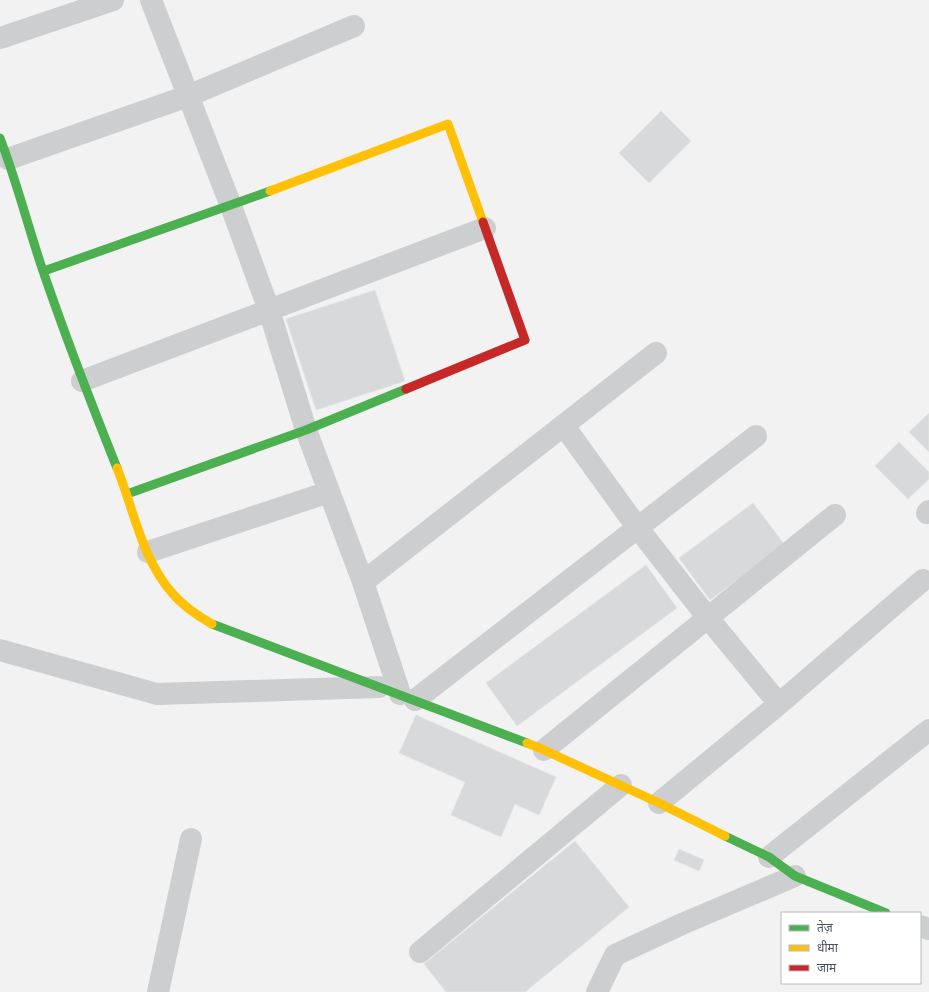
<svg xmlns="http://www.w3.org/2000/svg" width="929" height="992" viewBox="0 0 929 992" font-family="'Open Sans','Noto Sans Devanagari',sans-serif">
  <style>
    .building { fill: #d8d9da; stroke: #e3e4e5 }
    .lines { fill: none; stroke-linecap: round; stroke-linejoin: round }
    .street { stroke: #ccced0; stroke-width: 22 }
    .fast { stroke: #4caf50; stroke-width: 9 }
    .slow { stroke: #ffc107; stroke-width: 9 }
    .jam { stroke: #c62828; stroke-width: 9 }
  </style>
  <rect width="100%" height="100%" fill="#f2f2f2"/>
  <!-- building -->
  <path class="building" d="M 661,111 L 691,141 L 649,183 L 619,153 Z
    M 375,290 L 405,381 L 316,410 L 286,319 Z
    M 929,413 L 929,452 L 909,432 Z
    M 899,442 L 929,472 L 929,479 L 908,499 L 875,466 Z
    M 753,503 L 785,545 L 710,600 L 679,558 Z
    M 646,565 L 677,608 L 517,726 L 486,683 Z
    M 416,715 L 556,777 L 539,815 L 515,804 L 501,837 L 451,815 L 465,782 L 399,753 Z
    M 575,841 L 629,907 L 525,992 L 446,992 L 424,964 Z
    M 679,849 L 704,860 L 699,871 L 674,860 Z"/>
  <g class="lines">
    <!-- street -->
    <path class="street" d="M 151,0 L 231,206 L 269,310 L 306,430 L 363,582 L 400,694
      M 0,38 L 113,0
      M 8,159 L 188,96 L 354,26
      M 82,381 L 485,228
      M 564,426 L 637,527 L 708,618 L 779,704
      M 927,513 L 929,511
      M 148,552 L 329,492
      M 363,582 L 656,353
      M 0,650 L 157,694 L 379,687
      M 415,700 L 756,436
      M 544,750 L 835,515
      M 659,803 L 779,704 L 923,580
      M 769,857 L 929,730
      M 920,926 L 929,929
      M 420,952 L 621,785
      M 158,992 L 191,839
      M 597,992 L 615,955 L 682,924 L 795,876"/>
    <!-- fast -->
    <path class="fast" d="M 0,138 C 17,182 28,227 43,271 C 66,338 91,403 117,468
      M 44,271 L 270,191
      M 127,494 L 306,430 L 406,389
      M 212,624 L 527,743
      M 725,836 L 769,857 L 795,876 L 886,913"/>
    <!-- slow -->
    <path class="slow" d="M 270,191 L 448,124 L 483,222
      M 117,468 C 134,510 142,560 173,594 C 184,607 198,616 212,624
      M 527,743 L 544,750 L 659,803 L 725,836"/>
    <!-- jam -->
    <path class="jam" d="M 406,389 L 525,340 L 483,222"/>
  </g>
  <!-- legend -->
  <rect x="781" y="912" width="140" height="72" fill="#ffffff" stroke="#b6bbbf"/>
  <rect x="789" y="925" width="20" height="6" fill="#4caf50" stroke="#b6bbbf"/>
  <text x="817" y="932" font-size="12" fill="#48555f">तेज़</text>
  <rect x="789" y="945" width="20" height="6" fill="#ffc107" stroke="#b6bbbf"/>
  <text x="817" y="952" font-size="12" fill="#48555f">धीमा</text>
  <rect x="789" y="965" width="20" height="6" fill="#c62828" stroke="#b6bbbf"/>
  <text x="817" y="972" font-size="12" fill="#48555f">जाम</text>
</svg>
